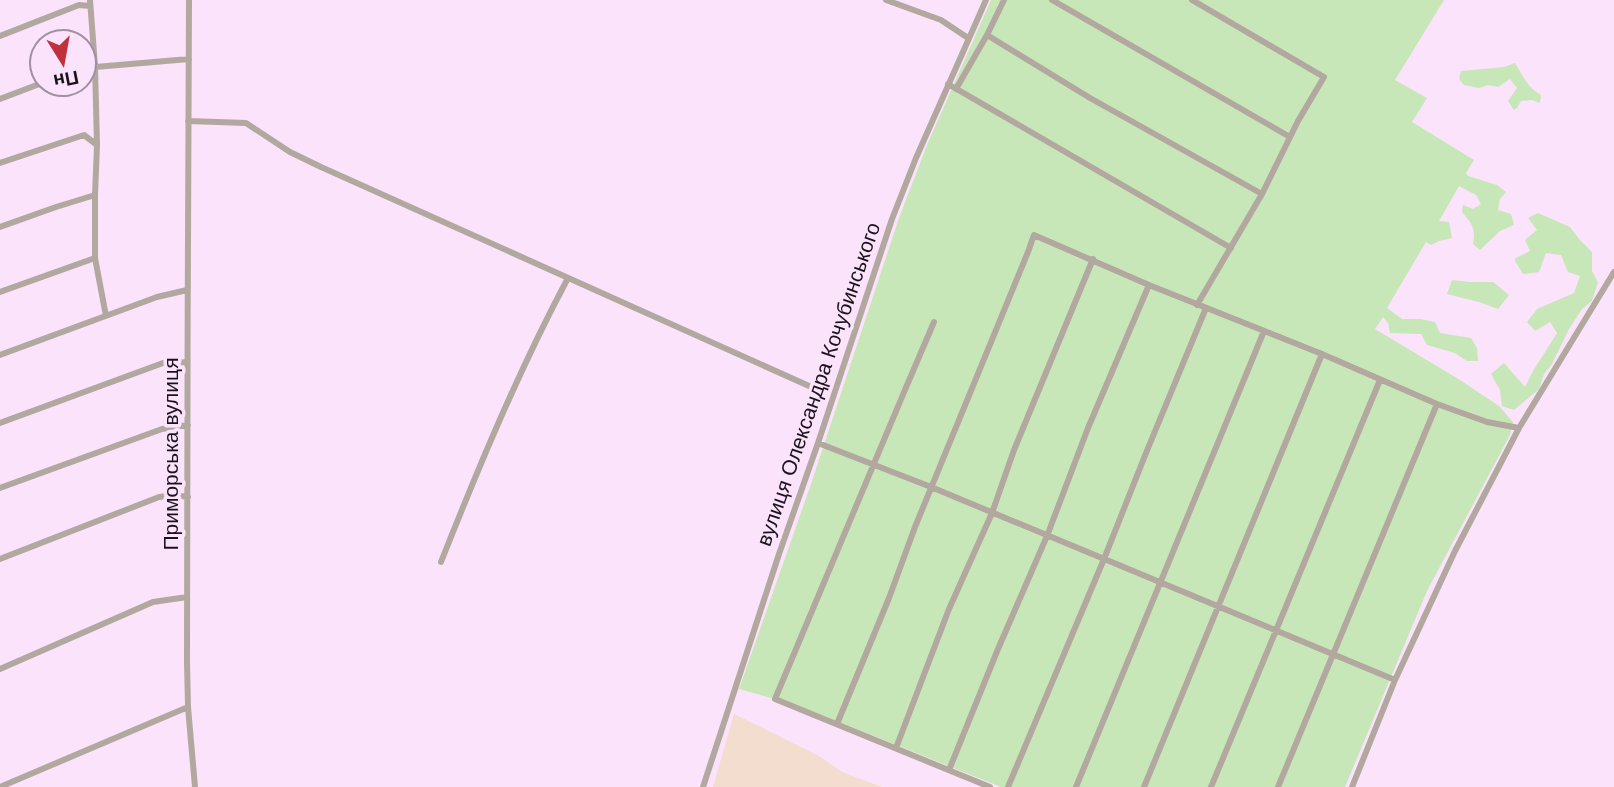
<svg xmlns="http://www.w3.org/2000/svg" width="1614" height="787" viewBox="0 0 1614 787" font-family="Helvetica,sans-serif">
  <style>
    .industrial { fill: #f2ddce }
    .green { fill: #c8e7b8 }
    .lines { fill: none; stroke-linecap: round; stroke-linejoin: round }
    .minor { stroke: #b3a89f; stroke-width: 6 }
    .labels { text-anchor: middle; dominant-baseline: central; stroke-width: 7; stroke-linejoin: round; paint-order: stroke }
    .street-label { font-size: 21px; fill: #1b131b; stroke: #fae3fb }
  </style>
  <rect width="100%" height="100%" fill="#fae3fb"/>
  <!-- industrial -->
  <path class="industrial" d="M 734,714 L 819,756 L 842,772 L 882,787 L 713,787 Z"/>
  <!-- green -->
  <path class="green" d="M 991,0 L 1444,0 L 1395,80 L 1427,98 L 1412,122 L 1474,160 L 1466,173 L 1468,176 L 1497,185 L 1506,192 L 1500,199 L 1498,210 L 1511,214 L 1514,225 L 1500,231 L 1480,250 L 1473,244 C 1476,228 1472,224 1462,212 L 1463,205 L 1473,209 L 1481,204 L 1476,195 L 1459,186 L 1439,221 L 1449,222 L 1452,238 L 1439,241 L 1431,245 L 1426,242 L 1387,308 L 1402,319 L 1421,319 L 1435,322 L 1440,333 L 1471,338 L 1477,348 L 1478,361 L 1467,361 L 1455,353 L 1427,345 L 1421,334 L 1390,333 L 1388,323 L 1383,317 L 1375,329 L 1460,380 L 1499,406 L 1513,422 L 1510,435 L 1427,591 L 1345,787 L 1001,787 L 799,706 L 739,689 L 810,487 L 899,218 L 927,145 Z
    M 1515,63 C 1523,76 1527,87 1541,95 L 1540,103 L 1532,100 L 1521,101 L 1517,108 L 1514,110 L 1508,101 L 1517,88 L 1510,79 L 1498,87 L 1488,85 L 1479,88 L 1464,85 L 1459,79 L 1461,71 L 1504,67 Z
    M 1538,213 L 1570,227 L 1580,240 L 1592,252 L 1592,271 L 1598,282 L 1592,301 L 1582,309 L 1569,329 L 1552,364 L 1544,374 L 1539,389 L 1514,410 L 1502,406 L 1500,390 L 1491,374 L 1504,363 L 1525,387 L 1533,371 L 1557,333 L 1550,322 L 1535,331 L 1527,322 L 1537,309 L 1574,293 L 1580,276 L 1568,272 L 1561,255 L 1546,253 L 1539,272 L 1523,274 L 1514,259 L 1530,251 L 1525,240 L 1537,230 L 1528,218 Z
    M 1452,280 L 1470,282 L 1493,282 L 1509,295 L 1498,309 L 1479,302 L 1447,294 Z"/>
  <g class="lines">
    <!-- minor -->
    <path class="minor" d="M 90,0 L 95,66 L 97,145
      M 189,0 C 187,221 188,441 187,662 L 188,707 L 195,787
      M 886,0 L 941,20 L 968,38
      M 1052,0 L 1290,137
      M 1192,0 L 1324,77 L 1298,121 L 1262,194 L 1197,305
      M 987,35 L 1090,98 L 1262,194
      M 0,36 L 79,5 L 90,6
      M 84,68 L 189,59
      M 948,84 L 1231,248
      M 956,89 L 987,35 L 1004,0
      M 0,99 L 42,83
      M 188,121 L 246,123 L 290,152 L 321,167 L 818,390
      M 0,163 L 84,135 L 97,145 L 95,195 L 95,258 L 106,316
      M 0,227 L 56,207 L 95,195
      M 0,292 L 95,258
      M 934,322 C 880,447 829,573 775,699 L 990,787
      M 0,355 L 157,297 L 187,290
      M 0,423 L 163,363 L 187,362
      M 818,443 L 931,487 L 1395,680
      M 0,488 L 162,429 L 188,425
      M 0,559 L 159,497 L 174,495 L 188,497
      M 441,562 C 479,466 519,370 568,278
      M 0,669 L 153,602 L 187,597
      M 837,724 L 889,598 L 915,527 L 1028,252 L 1034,235 L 1149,285 L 1322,354 L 1437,404 L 1487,422 L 1519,428
      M 896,748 L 949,609 L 992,513 L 1014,450 L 1093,259
      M 949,770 L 998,649 L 1047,536 L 1088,428 L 1149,285
      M 0,787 L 188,707
      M 703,787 L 779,554 L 818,443 L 892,219 L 916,158 L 986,0
      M 1008,787 L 1104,559 L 1146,453 L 1206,308
      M 1076,787 L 1264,331
      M 1144,787 L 1322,354
      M 1211,787 L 1380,380
      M 1278,787 L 1437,404
      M 1352,787 L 1395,680 L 1455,551 L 1519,428 L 1614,272"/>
  </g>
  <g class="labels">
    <!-- street labels -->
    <g class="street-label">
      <text transform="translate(818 384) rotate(-71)">вулиця Олександра Кочубинського</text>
      <text transform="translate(170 454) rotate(-90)">Приморська вулиця</text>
    </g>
  </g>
  <!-- north arrow -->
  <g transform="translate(63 63) rotate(169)"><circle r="33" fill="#fae3fb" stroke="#a190a1" stroke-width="2"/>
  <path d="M0-5L12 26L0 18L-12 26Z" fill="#c1313d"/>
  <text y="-10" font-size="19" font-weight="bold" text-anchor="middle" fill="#1b131b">Пн</text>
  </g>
</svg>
